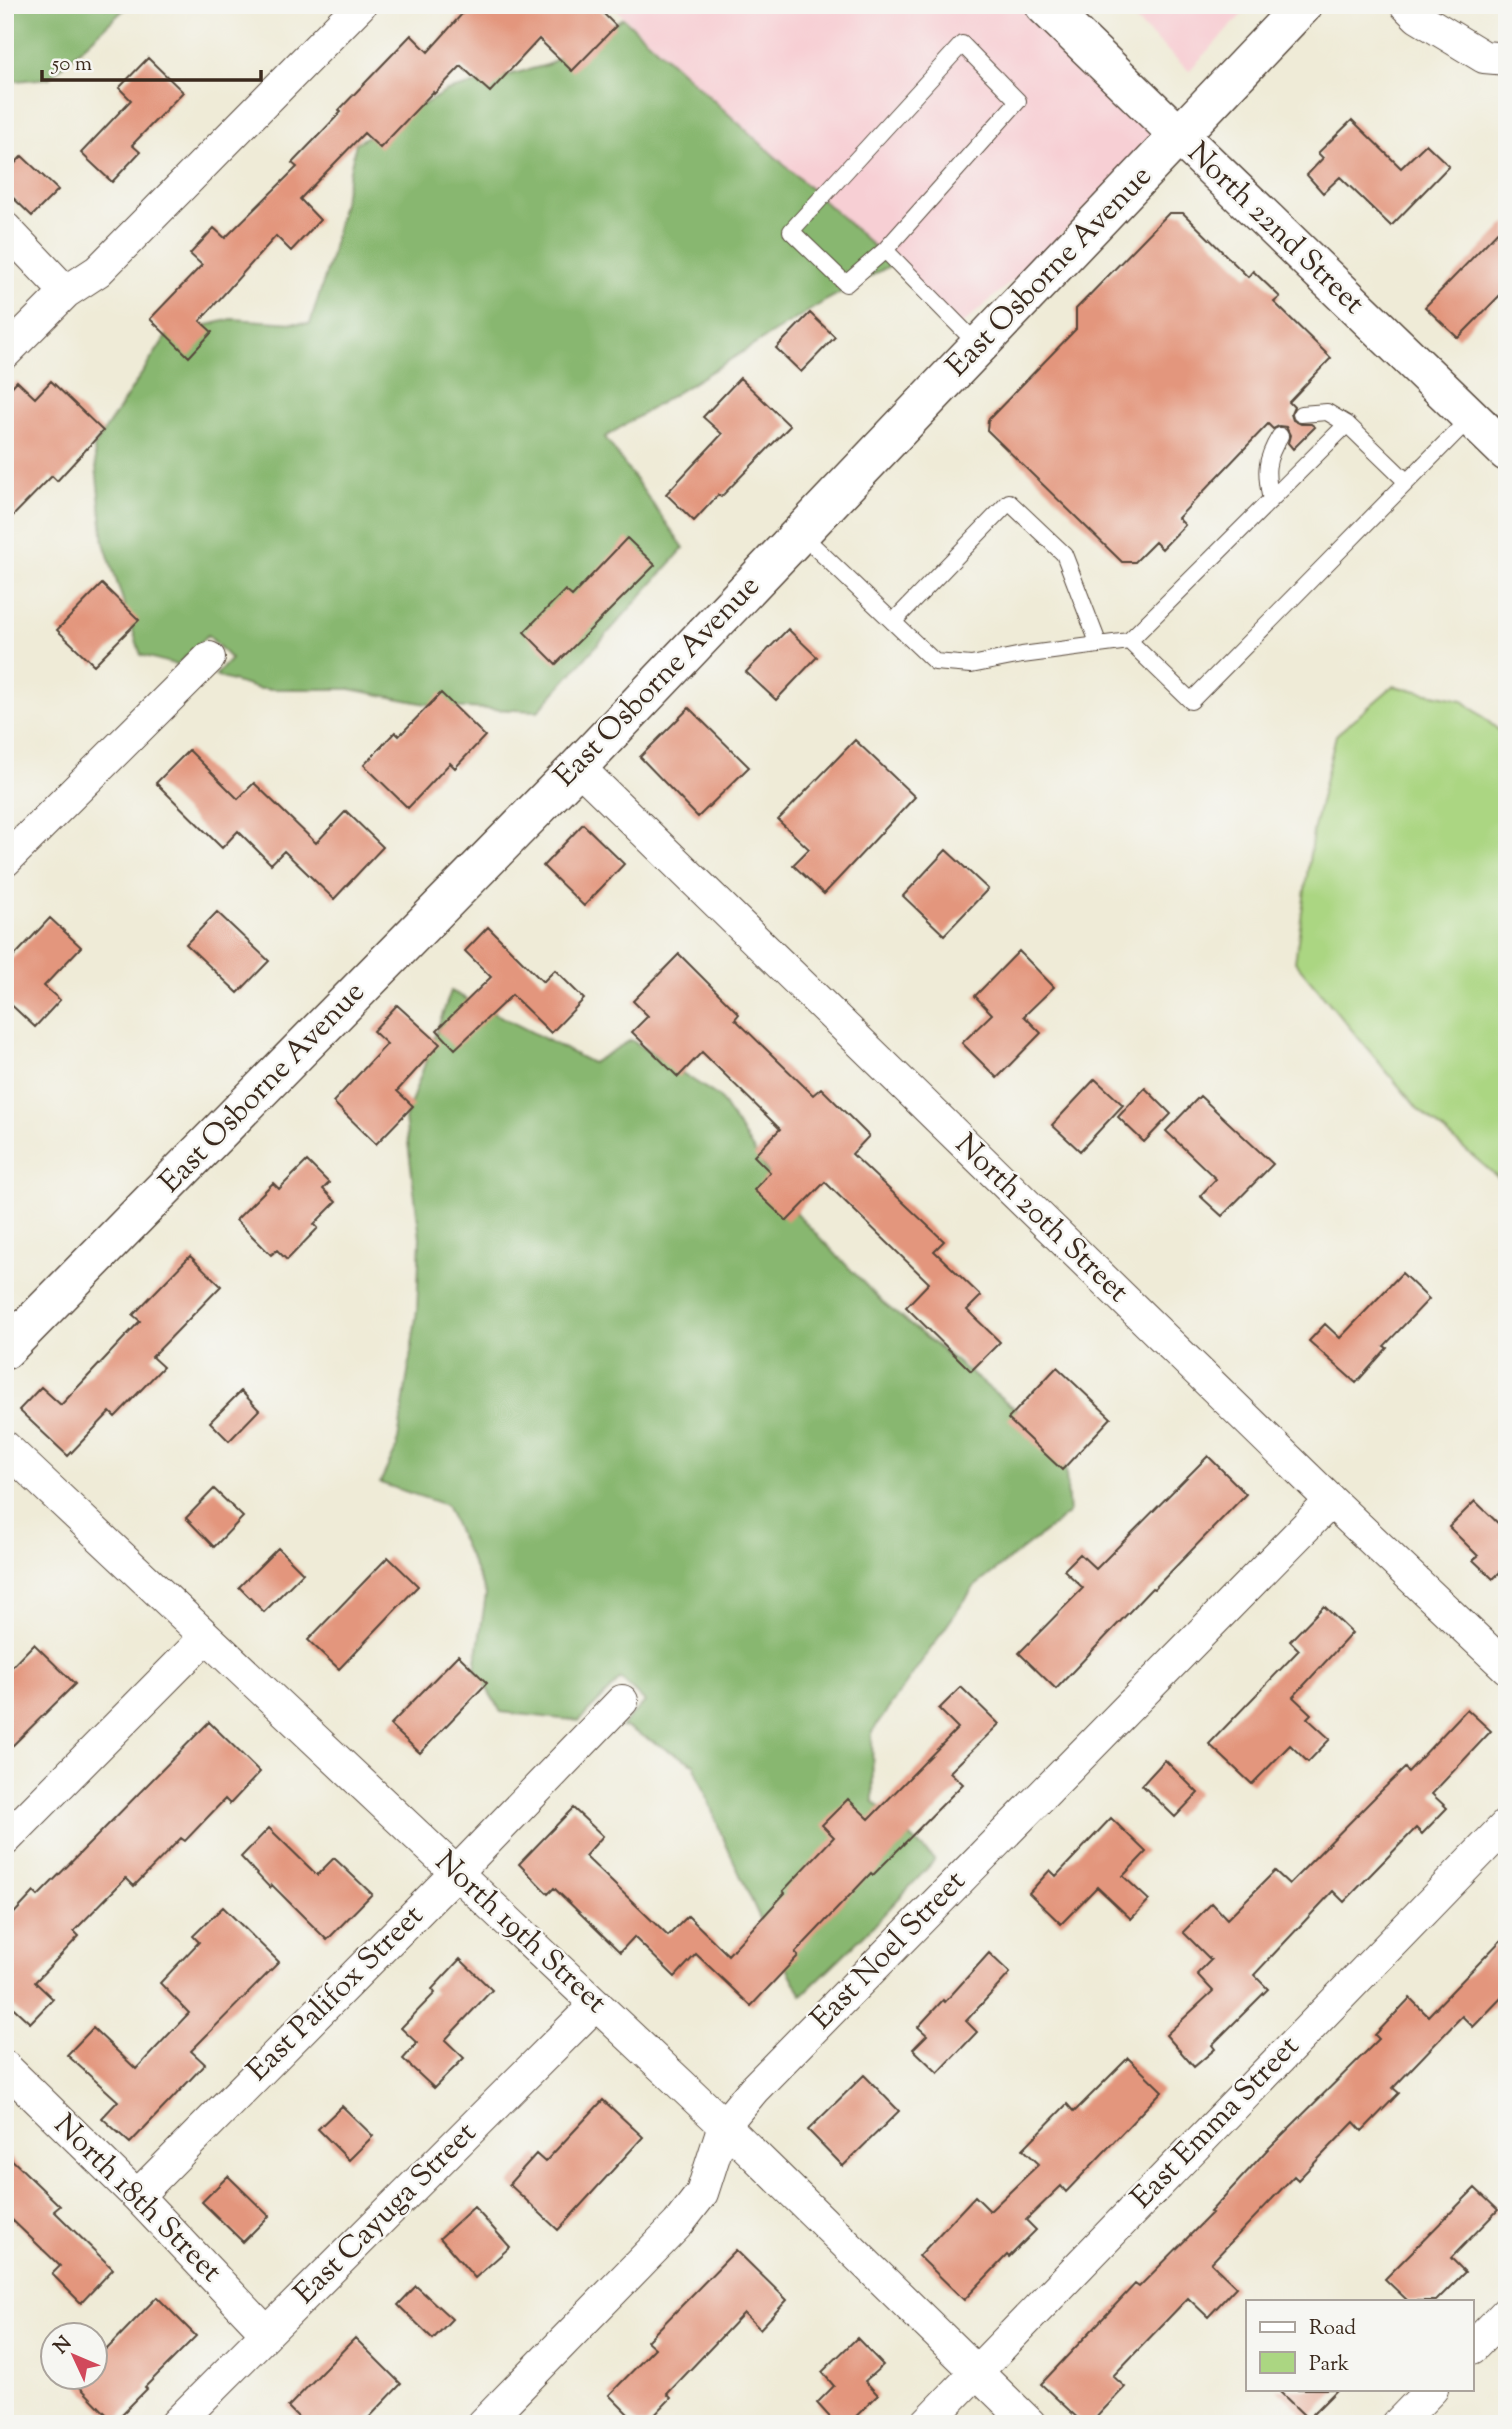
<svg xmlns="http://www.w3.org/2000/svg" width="1512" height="2429" viewBox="0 0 1512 2429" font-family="'Sorts Mill Goudy',serif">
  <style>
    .built { fill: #f7cfd4 }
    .green { fill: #abd682; stroke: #738050; stroke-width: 2 }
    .forest { fill: #88b770; stroke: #627047; stroke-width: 2 }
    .building { fill: #e3967d }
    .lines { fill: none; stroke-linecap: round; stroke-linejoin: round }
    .lane-casing { stroke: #56473a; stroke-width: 18 }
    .street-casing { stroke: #56473a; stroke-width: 34 }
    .secondary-casing { stroke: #56473a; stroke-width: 41 }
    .lane { stroke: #fff; stroke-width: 16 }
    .street { stroke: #fff; stroke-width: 32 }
    .secondary { stroke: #fff; stroke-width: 38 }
    .labels { text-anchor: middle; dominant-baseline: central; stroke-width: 5; stroke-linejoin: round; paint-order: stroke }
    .street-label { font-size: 30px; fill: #3b2a1e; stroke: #f6f6f2 }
  </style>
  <rect width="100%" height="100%" fill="#f6f6f2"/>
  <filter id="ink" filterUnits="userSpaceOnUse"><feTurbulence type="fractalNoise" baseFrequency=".0143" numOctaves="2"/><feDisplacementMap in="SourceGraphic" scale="14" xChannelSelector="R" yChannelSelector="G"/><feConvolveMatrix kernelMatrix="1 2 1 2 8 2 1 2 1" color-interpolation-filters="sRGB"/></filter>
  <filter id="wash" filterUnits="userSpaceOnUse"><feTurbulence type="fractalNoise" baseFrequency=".00686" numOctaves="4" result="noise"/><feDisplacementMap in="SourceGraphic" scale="28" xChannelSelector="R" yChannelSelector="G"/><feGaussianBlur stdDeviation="1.57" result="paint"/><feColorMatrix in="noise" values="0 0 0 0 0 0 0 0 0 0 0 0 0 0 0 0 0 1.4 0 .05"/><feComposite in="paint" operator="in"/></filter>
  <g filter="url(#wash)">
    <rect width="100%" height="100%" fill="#efebd7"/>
    <!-- built -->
    <path class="built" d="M 611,5 L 1022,5 L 1156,135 L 1039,258 L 960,326 Z
      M 1119,5 L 1251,5 L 1189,71 Z"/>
    <!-- green -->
    <path class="green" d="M 1393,686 L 1462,700 L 1507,737 L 1507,1185 L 1418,1109 L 1295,962 L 1313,832 L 1336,735 Z"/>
    <!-- forest -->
    <path class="forest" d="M 5,5 L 129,5 L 49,78 L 5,82 Z
      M 623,18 L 893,264 L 825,301 L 605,437 L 684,548 L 538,711 L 442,707 L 350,689 L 259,689 L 215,676 L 231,659 L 208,635 L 177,665 L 141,655 L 104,543 L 94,447 L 167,335 L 232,319 L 310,324 L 331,257 L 356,143 L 447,91 L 547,65 Z
      M 451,991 L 592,1063 L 631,1040 L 719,1097 L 790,1207 L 883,1303 L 1064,1448 L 1069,1513 L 974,1587 L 872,1732 L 873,1801 L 935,1860 L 866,1933 L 802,1995 L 762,1923 L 721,1833 L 694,1764 L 628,1728 L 621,1727 L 645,1702 L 621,1679 L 579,1721 L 501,1712 L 475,1669 L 486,1594 L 446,1505 L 380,1483 L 397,1447 L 417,1311 L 420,1237 L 405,1119 Z"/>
    <g id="blocks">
      <!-- building -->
      <path class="building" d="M 470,5 L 595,5 L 616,26 L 572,71 L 539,39 L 490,92 L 461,66 L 434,94 L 433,92 L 380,148 L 364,133 L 300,199 L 320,220 L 291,251 L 276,236 L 200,321 L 212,332 L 189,357 L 150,319 L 202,265 L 190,254 L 214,228 L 225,238 L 297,167 L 292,163 L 341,112 L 339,110 L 411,35 L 428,52 Z
        M 148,58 L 183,92 L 132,145 L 140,152 L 112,182 L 81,153 L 131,100 L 119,88 Z
        M 1352,120 L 1401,168 L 1426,144 L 1449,166 L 1391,226 L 1340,177 L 1323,193 L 1307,175 L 1323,158 L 1318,153 Z
        M 22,156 L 58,190 L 32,216 L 5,190 L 5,174 Z
        M 1169,213 L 1183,213 L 1248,277 L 1253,271 L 1280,297 L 1274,302 L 1331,358 L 1289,402 L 1294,407 L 1291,414 L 1293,420 L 1301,424 L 1311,424 L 1315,427 L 1293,449 L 1288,443 L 1290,435 L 1286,427 L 1279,426 L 1273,429 L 1268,424 L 1178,518 L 1185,525 L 1162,549 L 1155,542 L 1135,562 L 1122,562 L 987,430 L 988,420 L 1076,329 L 1076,309 Z
        M 1507,222 L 1507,288 L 1458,338 L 1425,307 Z
        M 810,313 L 835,337 L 801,372 L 776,348 Z
        M 740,378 L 790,426 L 721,497 L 718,495 L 694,521 L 666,494 L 722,434 L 703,417 Z
        M 17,381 L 35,398 L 51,381 L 103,431 L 57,481 L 52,476 L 5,524 L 5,394 Z
        M 627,538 L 655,565 L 556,664 L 524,632 L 565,590 L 572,596 Z
        M 102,584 L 139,620 L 94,665 L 57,630 Z
        M 788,629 L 817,657 L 776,700 L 746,672 Z
        M 441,693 L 485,736 L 455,768 L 450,763 L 408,808 L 364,765 L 395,732 L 399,736 Z
        M 689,708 L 749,767 L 698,817 L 640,757 Z
        M 855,740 L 915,797 L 824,894 L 793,865 L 809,849 L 778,820 Z
        M 189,750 L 238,799 L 254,783 L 316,843 L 346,811 L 383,847 L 334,899 L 284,851 L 271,864 L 238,831 L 222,848 L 156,783 Z
        M 583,824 L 624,864 L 584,906 L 543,866 Z
        M 946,850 L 988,889 L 944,935 L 903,896 Z
        M 217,912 L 269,961 L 238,993 L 186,944 Z
        M 50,918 L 81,947 L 44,986 L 60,1000 L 35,1027 L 5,999 L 5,966 Z
        M 488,927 L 543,982 L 555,970 L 584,999 L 551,1033 L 512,995 L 455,1049 L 437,1030 L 491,977 L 465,951 Z
        M 1019,951 L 1054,987 L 1024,1016 L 1041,1033 L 997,1078 L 962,1043 L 992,1014 L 975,996 Z
        M 679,954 L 739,1014 L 735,1019 L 813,1095 L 821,1088 L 869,1136 L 852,1154 L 944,1241 L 934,1251 L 981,1296 L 967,1310 L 1000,1342 L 971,1371 L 906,1307 L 929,1283 L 825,1182 L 787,1221 L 754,1190 L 770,1172 L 754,1156 L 780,1129 L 702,1052 L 678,1077 L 632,1032 L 648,1016 L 633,1001 Z
        M 397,1005 L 440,1044 L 397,1091 L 413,1106 L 376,1144 L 333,1102 L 387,1044 L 373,1031 Z
        M 1095,1079 L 1123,1105 L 1080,1151 L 1052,1125 Z
        M 1145,1088 L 1171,1114 L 1144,1142 L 1118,1117 Z
        M 1200,1096 L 1273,1164 L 1222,1216 L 1200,1196 L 1216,1179 L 1166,1131 Z
        M 307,1161 L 329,1183 L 323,1189 L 336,1202 L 314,1224 L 318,1228 L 287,1260 L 277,1250 L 271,1255 L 236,1220 L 273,1183 L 279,1189 Z
        M 190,1256 L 221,1286 L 152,1357 L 163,1367 L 115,1417 L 110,1412 L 68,1456 L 19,1410 L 41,1387 L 61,1405 L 140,1321 L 133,1315 Z
        M 1402,1273 L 1429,1299 L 1384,1346 L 1387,1348 L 1356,1383 L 1309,1341 L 1325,1324 L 1340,1338 Z
        M 1057,1367 L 1111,1418 L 1062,1470 L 1008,1419 Z
        M 241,1391 L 259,1410 L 229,1441 L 210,1422 Z
        M 1208,1456 L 1246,1494 L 1154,1589 L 1152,1588 L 1056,1689 L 1019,1653 L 1083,1588 L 1064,1570 L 1080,1554 L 1096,1569 Z
        M 214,1489 L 243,1517 L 214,1547 L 186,1518 Z
        M 1475,1501 L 1507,1532 L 1507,1565 L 1493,1579 L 1473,1560 L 1478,1556 L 1449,1527 Z
        M 278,1548 L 303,1573 L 264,1612 L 239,1587 Z
        M 388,1557 L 418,1586 L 339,1669 L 308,1640 Z
        M 1324,1606 L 1352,1633 L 1293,1697 L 1311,1714 L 1307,1718 L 1330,1739 L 1308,1762 L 1290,1745 L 1252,1784 L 1209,1744 L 1299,1650 L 1290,1641 Z
        M 34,1644 L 75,1684 L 5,1753 L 5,1674 Z
        M 458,1655 L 487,1683 L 420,1753 L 390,1725 Z
        M 961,1687 L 999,1724 L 950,1772 L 963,1784 L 873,1875 L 871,1873 L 795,1953 L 798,1956 L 751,2006 L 696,1954 L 675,1977 L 634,1937 L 620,1952 L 554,1888 L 548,1894 L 519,1864 L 573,1808 L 603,1836 L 585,1856 L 668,1936 L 688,1916 L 728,1955 L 785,1893 L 783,1891 L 834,1837 L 822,1825 L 848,1799 L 869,1819 L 958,1728 L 939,1709 Z
        M 1467,1709 L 1491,1731 L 1432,1794 L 1447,1808 L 1422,1834 L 1416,1828 L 1344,1902 L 1333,1891 L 1254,1975 L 1268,1989 L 1212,2045 L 1215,2049 L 1194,2067 L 1166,2035 L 1213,1991 L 1197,1974 L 1211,1960 L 1183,1932 L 1212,1903 L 1227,1919 L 1275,1871 L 1289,1884 L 1379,1793 L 1405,1768 L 1408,1772 Z
        M 209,1722 L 260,1772 L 230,1804 L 225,1799 L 185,1841 L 181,1838 L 134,1886 L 126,1878 L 74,1931 L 79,1936 L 35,1982 L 53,1999 L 30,2023 L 5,2000 L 5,1923 L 34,1892 L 38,1896 Z
        M 1165,1760 L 1198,1793 L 1175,1817 L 1142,1785 Z
        M 1111,1818 L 1146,1852 L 1123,1876 L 1149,1900 L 1131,1919 L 1097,1887 L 1061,1924 L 1029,1893 L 1050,1870 L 1056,1876 Z
        M 269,1828 L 317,1875 L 334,1858 L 372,1894 L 327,1940 L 272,1885 L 270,1888 L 241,1857 Z
        M 223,1907 L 279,1962 L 191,2051 L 205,2064 L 130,2143 L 102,2118 L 118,2101 L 67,2055 L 93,2028 L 136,2069 L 189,2013 L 160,1983 L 199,1942 L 193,1936 Z
        M 1507,1934 L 1507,1992 L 1473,2027 L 1462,2016 L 1393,2088 L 1399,2093 L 1362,2131 L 1354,2122 L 1298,2180 L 1294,2176 L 1211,2263 L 1236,2287 L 1208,2317 L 1188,2298 L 1113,2376 L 1125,2387 L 1090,2424 L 1084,2424 L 1041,2384 L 1135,2284 L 1139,2287 L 1212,2213 L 1210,2212 L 1267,2150 L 1379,2039 L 1375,2035 L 1410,1998 L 1428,2016 Z
        M 989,1953 L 1010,1973 L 966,2021 L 977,2032 L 938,2073 L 913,2049 L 927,2035 L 918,2027 L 943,2000 L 945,2002 Z
        M 460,1959 L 492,1990 L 445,2040 L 464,2058 L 434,2088 L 403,2059 L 417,2043 L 401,2028 L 435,1993 L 432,1989 Z
        M 1128,2058 L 1162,2091 L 1066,2192 L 1061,2186 L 1026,2220 L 1036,2230 L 1009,2257 L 1007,2255 L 964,2300 L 919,2256 L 975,2196 L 990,2211 L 1039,2164 L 1023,2149 L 1067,2104 L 1074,2112 Z
        M 864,2075 L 899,2111 L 843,2166 L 808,2130 Z
        M 603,2100 L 643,2137 L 558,2230 L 509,2184 L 536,2154 L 545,2162 Z
        M 342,2106 L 373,2136 L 349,2160 L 318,2129 Z
        M 5,2153 L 60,2206 L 54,2211 L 113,2269 L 81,2303 L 52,2274 L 60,2266 L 5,2213 Z
        M 228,2176 L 269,2216 L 243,2242 L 202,2202 Z
        M 1475,2188 L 1498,2210 L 1451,2258 L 1465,2272 L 1436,2301 L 1408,2301 L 1385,2279 Z
        M 474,2207 L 510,2247 L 475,2278 L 440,2238 Z
        M 736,2250 L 787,2300 L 760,2329 L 744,2313 L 667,2394 L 671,2398 L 646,2424 L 638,2424 L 609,2395 L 655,2348 L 647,2341 Z
        M 416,2286 L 452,2319 L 433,2339 L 398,2305 Z
        M 157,2297 L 196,2336 L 145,2387 L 147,2389 L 114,2422 L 69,2376 L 94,2376 L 94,2337 L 107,2349 Z
        M 355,2338 L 401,2384 L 363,2424 L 305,2424 L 288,2407 Z
        M 857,2338 L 883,2365 L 865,2381 L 878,2395 L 848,2424 L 836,2424 L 817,2403 L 834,2386 L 822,2372 Z
        M 1277,2389 L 1338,2389 L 1308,2419 Z"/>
    </g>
  </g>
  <g filter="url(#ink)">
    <use href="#blocks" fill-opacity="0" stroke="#56473a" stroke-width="2"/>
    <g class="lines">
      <defs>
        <path id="lane" d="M 885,250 L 846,284 L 791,231 L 962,44 L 1018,101 L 885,250 L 979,346
          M 1301,414 L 1327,412 L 1347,424
          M 1271,500 C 1265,472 1265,460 1280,436
          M 800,533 L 935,662 L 971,665 L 1022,655 L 1129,641 L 1191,701 L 1471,417
          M 893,622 L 1009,502 L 1064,554 L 1099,645
          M 1129,641 L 1347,424 L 1407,482"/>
        <path id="street" d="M 1406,5 L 1418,17 L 1484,57 L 1507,59
          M 5,228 L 66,292
          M 5,353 L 66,292 L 98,271 L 360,5
          M 578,767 L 1331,1501 L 1507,1668
          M 5,861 L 209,658
          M 5,1447 L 724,2125 L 1030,2424
          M 5,1840 L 206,1637
          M 5,2067 L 137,2196 L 267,2333
          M 137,2196 L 456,1873 L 622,1701
          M 1472,2348 L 1507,2312
          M 176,2424 L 596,2004
          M 483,2424 L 678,2224 L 702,2193 L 724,2125 L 754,2089 L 1331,1501
          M 926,2424 L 1507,1824
          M 1398,2424 L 1432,2389"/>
        <path id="secondary" d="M 1044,5 L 1507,452
          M 5,1350 L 578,767 L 1303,5"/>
      </defs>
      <!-- lane casing -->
      <use href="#lane" class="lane-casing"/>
      <!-- street casing -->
      <use href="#street" class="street-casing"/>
      <!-- secondary casing -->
      <use href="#secondary" class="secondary-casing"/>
      <!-- lane -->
      <use href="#lane" class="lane"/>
      <!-- street -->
      <use href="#street" class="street"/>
      <!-- secondary -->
      <use href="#secondary" class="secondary"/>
    </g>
  </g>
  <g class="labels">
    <!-- street labels -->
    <g class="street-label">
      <text transform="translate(1275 229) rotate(44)">North 22nd Street</text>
      <text transform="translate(1050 272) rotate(-46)">East Osborne Avenue</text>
      <text transform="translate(658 682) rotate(-46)">East Osborne Avenue</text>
      <text transform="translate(263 1088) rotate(-46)">East Osborne Avenue</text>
      <text transform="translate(1041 1219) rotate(44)">North 20th Street</text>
      <text transform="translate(520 1933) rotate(43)">North 19th Street</text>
      <text transform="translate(889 1951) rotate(-46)">East Noel Street</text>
      <text transform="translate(336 1994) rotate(-45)">East Palifox Street</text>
      <text transform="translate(1216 2123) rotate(-46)">East Emma Street</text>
      <text transform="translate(137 2199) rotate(45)">North 18th Street</text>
      <text transform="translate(386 2214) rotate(-45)">East Cayuga Street</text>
    </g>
  </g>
  <!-- margin -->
  <rect width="1512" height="2429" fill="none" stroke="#f6f6f2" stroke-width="28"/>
  <!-- legend -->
  <rect x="1246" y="2300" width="228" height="91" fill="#f6f6f2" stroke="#aba49d" stroke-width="2"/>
  <rect x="1260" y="2322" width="35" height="10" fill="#ffffff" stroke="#aba49d" stroke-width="2"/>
  <text x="1309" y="2334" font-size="21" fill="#3b2a1e">Road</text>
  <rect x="1260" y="2352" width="35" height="21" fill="#abd682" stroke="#aba49d" stroke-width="2"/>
  <text x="1309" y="2370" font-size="21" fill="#3b2a1e">Park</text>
  <!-- north arrow -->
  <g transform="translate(74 2356) rotate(314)"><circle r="33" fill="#f6f6f2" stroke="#aba49d" stroke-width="2"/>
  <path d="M0-5L12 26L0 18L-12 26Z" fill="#d1495b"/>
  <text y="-10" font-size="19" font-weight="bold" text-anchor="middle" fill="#3b2a1e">N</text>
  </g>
  <!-- scale -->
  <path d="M42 70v10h219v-10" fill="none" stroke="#3b2a1e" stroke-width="3.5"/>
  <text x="52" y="70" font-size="21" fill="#3b2a1e" stroke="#f6f6f2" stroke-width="5" paint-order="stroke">50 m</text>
</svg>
